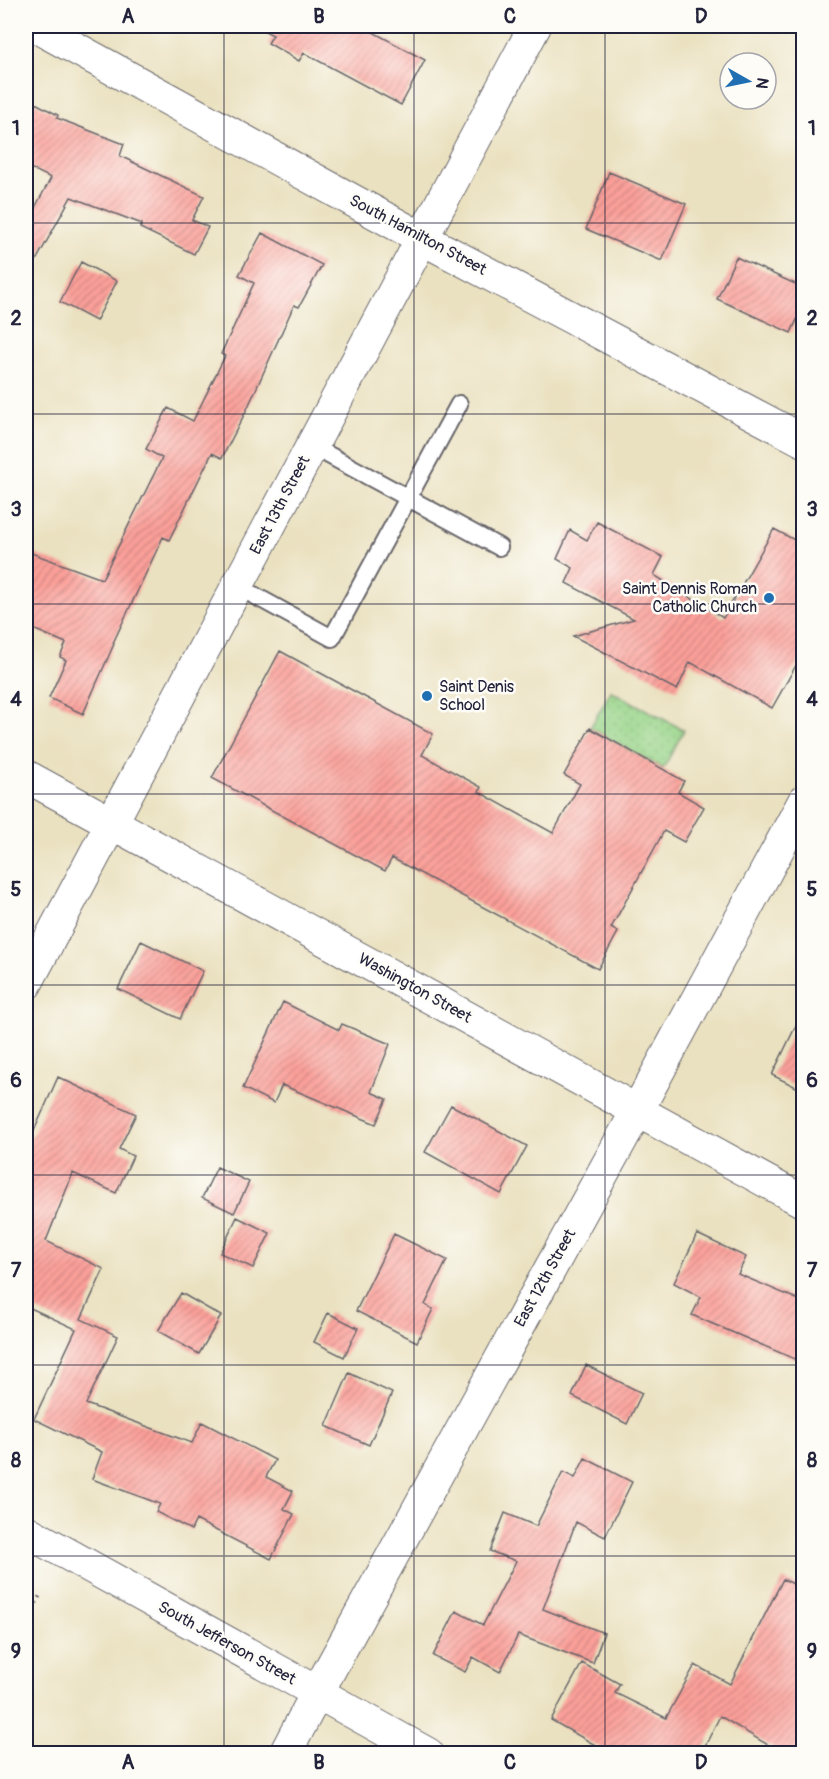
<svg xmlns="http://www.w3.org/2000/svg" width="829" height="1779" viewBox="0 0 829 1779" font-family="Pangolin,sans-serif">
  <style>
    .park { fill: url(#park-dots); stroke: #5d7b62; stroke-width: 1.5 }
    .building { fill: url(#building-hatch) }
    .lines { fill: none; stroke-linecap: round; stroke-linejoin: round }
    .lane-casing { stroke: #68656a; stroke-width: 20 }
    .street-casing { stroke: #68656a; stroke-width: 34 }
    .path { stroke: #68656a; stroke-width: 4; stroke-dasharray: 1.5 4.5; stroke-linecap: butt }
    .lane { stroke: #fff; stroke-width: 16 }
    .street { stroke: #fff; stroke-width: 32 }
    .grid { fill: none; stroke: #22223b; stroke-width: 1.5; stroke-opacity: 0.55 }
    .poi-dot { fill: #1f6fb2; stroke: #fdfcf7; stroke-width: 2 }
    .labels { text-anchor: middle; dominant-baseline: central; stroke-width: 5; stroke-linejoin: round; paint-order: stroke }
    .street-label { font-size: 16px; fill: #22223b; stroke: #fdfcf7 }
    .poi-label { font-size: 16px; fill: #22223b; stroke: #fdfcf7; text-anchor: end }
    .neatline { fill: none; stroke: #22223b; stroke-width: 2 }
    .grid-label { font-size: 20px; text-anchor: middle; font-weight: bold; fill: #22223b }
  </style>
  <defs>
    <pattern id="park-dots" width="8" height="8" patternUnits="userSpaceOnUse" patternTransform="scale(1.5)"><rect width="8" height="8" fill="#98d488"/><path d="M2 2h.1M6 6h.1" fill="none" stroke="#83b676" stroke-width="1.8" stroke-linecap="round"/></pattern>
    <pattern id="building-hatch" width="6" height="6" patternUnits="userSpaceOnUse" patternTransform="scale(1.5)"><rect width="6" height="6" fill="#fca09a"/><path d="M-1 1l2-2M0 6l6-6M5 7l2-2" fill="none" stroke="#cc827f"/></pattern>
  </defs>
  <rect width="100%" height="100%" fill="#fdfcf7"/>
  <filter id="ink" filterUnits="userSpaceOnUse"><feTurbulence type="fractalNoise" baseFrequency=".0167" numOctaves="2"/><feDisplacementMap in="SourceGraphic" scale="12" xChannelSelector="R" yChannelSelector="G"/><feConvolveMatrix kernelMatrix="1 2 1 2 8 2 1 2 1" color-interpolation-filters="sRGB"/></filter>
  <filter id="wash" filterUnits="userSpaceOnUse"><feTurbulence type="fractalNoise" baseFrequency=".008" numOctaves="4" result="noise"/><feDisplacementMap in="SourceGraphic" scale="24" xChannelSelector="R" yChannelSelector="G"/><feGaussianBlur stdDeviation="1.35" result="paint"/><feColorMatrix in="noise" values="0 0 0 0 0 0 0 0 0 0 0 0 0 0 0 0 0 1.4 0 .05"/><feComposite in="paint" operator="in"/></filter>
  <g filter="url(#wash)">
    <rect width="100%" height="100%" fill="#eae1c0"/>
    <!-- park -->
    <path class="park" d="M 611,691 L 684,730 L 663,769 L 590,728 Z"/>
    <g id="blocks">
      <!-- building -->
      <path class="building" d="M 255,26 L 362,26 L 425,60 L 401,105 L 304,53 L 299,61 L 268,43 L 273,35 Z
        M 26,98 L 58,115 L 57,118 L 124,144 L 120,156 L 204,196 L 192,220 L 208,227 L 194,254 L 140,228 L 142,224 L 71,197 L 26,279 L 26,224 L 51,178 L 26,166 Z
        M 609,172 L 686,204 L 662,261 L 586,229 Z
        M 262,233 L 322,265 L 299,307 L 294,305 L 248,407 L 222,458 L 212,453 L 169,540 L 163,537 L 113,643 L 114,644 L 83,714 L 49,698 L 66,660 L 60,657 L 66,643 L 26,626 L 26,551 L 102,579 L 162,458 L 146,449 L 168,408 L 193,421 L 225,356 L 221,354 L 254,283 L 239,275 Z
        M 736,257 L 804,288 L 804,304 L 791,333 L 717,299 Z
        M 81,262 L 117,281 L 96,321 L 60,302 Z
        M 597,522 L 663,557 L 654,575 L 723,618 L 774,529 L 804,545 L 804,651 L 772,708 L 690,662 L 677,690 L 573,636 L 634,619 L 566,583 L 573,568 L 557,559 L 570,530 L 587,540 Z
        M 280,651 L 433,734 L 422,755 L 481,787 L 479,792 L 553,833 L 580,784 L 564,775 L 590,728 L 684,781 L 678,792 L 704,807 L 684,842 L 664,831 L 611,928 L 618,932 L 598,969 L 392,858 L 385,871 L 212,778 Z
        M 141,941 L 203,971 L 180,1019 L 118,989 Z
        M 283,1002 L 339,1030 L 342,1024 L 390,1044 L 371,1092 L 387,1099 L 376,1124 L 282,1085 L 274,1103 L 243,1088 Z
        M 804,1009 L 804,1091 L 772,1075 Z
        M 58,1077 L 136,1114 L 119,1149 L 133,1156 L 116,1193 L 73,1173 L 46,1241 L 104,1269 L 81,1319 L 118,1336 L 86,1404 L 192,1443 L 202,1422 L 275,1460 L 266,1477 L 293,1491 L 284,1509 L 294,1514 L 271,1559 L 196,1520 L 191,1530 L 156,1512 L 160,1504 L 92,1479 L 102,1452 L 34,1419 L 76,1329 L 26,1306 L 26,1149 Z
        M 451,1105 L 527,1146 L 501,1194 L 425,1152 Z
        M 217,1167 L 249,1182 L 234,1213 L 202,1198 Z
        M 237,1217 L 270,1233 L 253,1268 L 220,1253 Z
        M 394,1234 L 447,1260 L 425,1305 L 433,1309 L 417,1342 L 356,1311 Z
        M 697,1234 L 746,1257 L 738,1274 L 804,1302 L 804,1363 L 692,1315 L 701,1297 L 674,1283 Z
        M 181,1293 L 221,1316 L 199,1354 L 158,1331 Z
        M 328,1313 L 358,1328 L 344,1357 L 314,1342 Z
        M 586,1365 L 642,1393 L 627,1424 L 572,1396 Z
        M 349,1373 L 392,1393 L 369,1445 L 326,1426 Z
        M 585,1458 L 632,1482 L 605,1537 L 576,1522 L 543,1609 L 604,1633 L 593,1663 L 518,1635 L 500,1672 L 473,1657 L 465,1672 L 433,1656 L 456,1611 L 483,1625 L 516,1561 L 490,1551 L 505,1513 L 536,1526 L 563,1472 L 575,1478 Z
        M 783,1579 L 804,1589 L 804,1754 L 783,1754 L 720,1716 L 701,1754 L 611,1754 L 551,1720 L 582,1663 L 620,1684 L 615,1693 L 666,1718 L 695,1665 L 730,1684 Z"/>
    </g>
  </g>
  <g filter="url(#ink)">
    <use href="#blocks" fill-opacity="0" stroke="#68656a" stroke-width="1.5"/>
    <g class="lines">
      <defs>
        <path id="lane" d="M 312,446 L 499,547
          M 237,586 L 332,638 L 459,404"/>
        <path id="street" d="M 35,26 L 423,239 L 804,441
          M 26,776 L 804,1202
          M 26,984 L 535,26
          M 26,1531 L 428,1754
          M 285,1754 L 317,1693 L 637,1111 L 804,801"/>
      </defs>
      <!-- lane casing -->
      <use href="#lane" class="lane-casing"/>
      <!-- street casing -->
      <use href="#street" class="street-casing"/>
      <!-- path -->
      <path class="path" d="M 26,1625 L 40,1595"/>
      <!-- lane -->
      <use href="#lane" class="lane"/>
      <!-- street -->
      <use href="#street" class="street"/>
    </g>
  </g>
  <!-- grid -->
  <path class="grid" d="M 224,26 L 224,1754M 414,26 L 414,1754M 605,26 L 605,1754M 26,223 L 804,223M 26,414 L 804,414M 26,604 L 804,604M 26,794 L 804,794M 26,985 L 804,985M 26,1175 L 804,1175M 26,1365 L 804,1365M 26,1556 L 804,1556"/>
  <!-- markers -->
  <g class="poi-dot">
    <circle cx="769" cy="598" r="6"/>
    <circle cx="427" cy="696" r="6"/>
  </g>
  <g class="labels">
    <!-- street labels -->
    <g class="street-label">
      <text transform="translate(418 235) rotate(28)">South Hamilton Street</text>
      <text transform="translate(280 505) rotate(-62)">East 13th Street</text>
      <text transform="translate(415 988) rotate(29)">Washington Street</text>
      <text transform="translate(545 1278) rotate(-61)">East 12th Street</text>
      <text transform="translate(227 1643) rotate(29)">South Jefferson Street</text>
    </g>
    <!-- poi labels -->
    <g class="poi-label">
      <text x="757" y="589">Saint Dennis Roman<tspan x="757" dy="18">Catholic Church</tspan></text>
      <text x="439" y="687" text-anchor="start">Saint Denis<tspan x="439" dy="18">School</tspan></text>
    </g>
  </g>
  <!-- margin -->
  <rect width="829" height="1779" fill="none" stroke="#fdfcf7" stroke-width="66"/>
  <!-- north arrow -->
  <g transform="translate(748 81) rotate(99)"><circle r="28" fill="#fdfcf7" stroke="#a5a5ac" stroke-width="1.5"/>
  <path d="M0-4.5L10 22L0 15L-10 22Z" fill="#1f6fb2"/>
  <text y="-9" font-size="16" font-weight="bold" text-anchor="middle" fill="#22223b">N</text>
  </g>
  <rect x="33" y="33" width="763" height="1713" class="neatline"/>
  <g class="grid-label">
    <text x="128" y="23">A</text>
    <text x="319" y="23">B</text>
    <text x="510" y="23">C</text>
    <text x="701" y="23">D</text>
    <text x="16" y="135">1</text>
    <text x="812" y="135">1</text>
    <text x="16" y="325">2</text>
    <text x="812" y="325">2</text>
    <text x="16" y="516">3</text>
    <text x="812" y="516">3</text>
    <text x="16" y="706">4</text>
    <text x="812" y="706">4</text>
    <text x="16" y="896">5</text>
    <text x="812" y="896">5</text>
    <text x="16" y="1087">6</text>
    <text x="812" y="1087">6</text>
    <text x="16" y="1277">7</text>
    <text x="812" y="1277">7</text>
    <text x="16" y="1467">8</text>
    <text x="812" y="1467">8</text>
    <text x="16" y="1658">9</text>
    <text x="812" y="1658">9</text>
    <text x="128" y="1769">A</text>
    <text x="319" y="1769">B</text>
    <text x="510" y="1769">C</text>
    <text x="701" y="1769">D</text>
  </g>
</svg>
